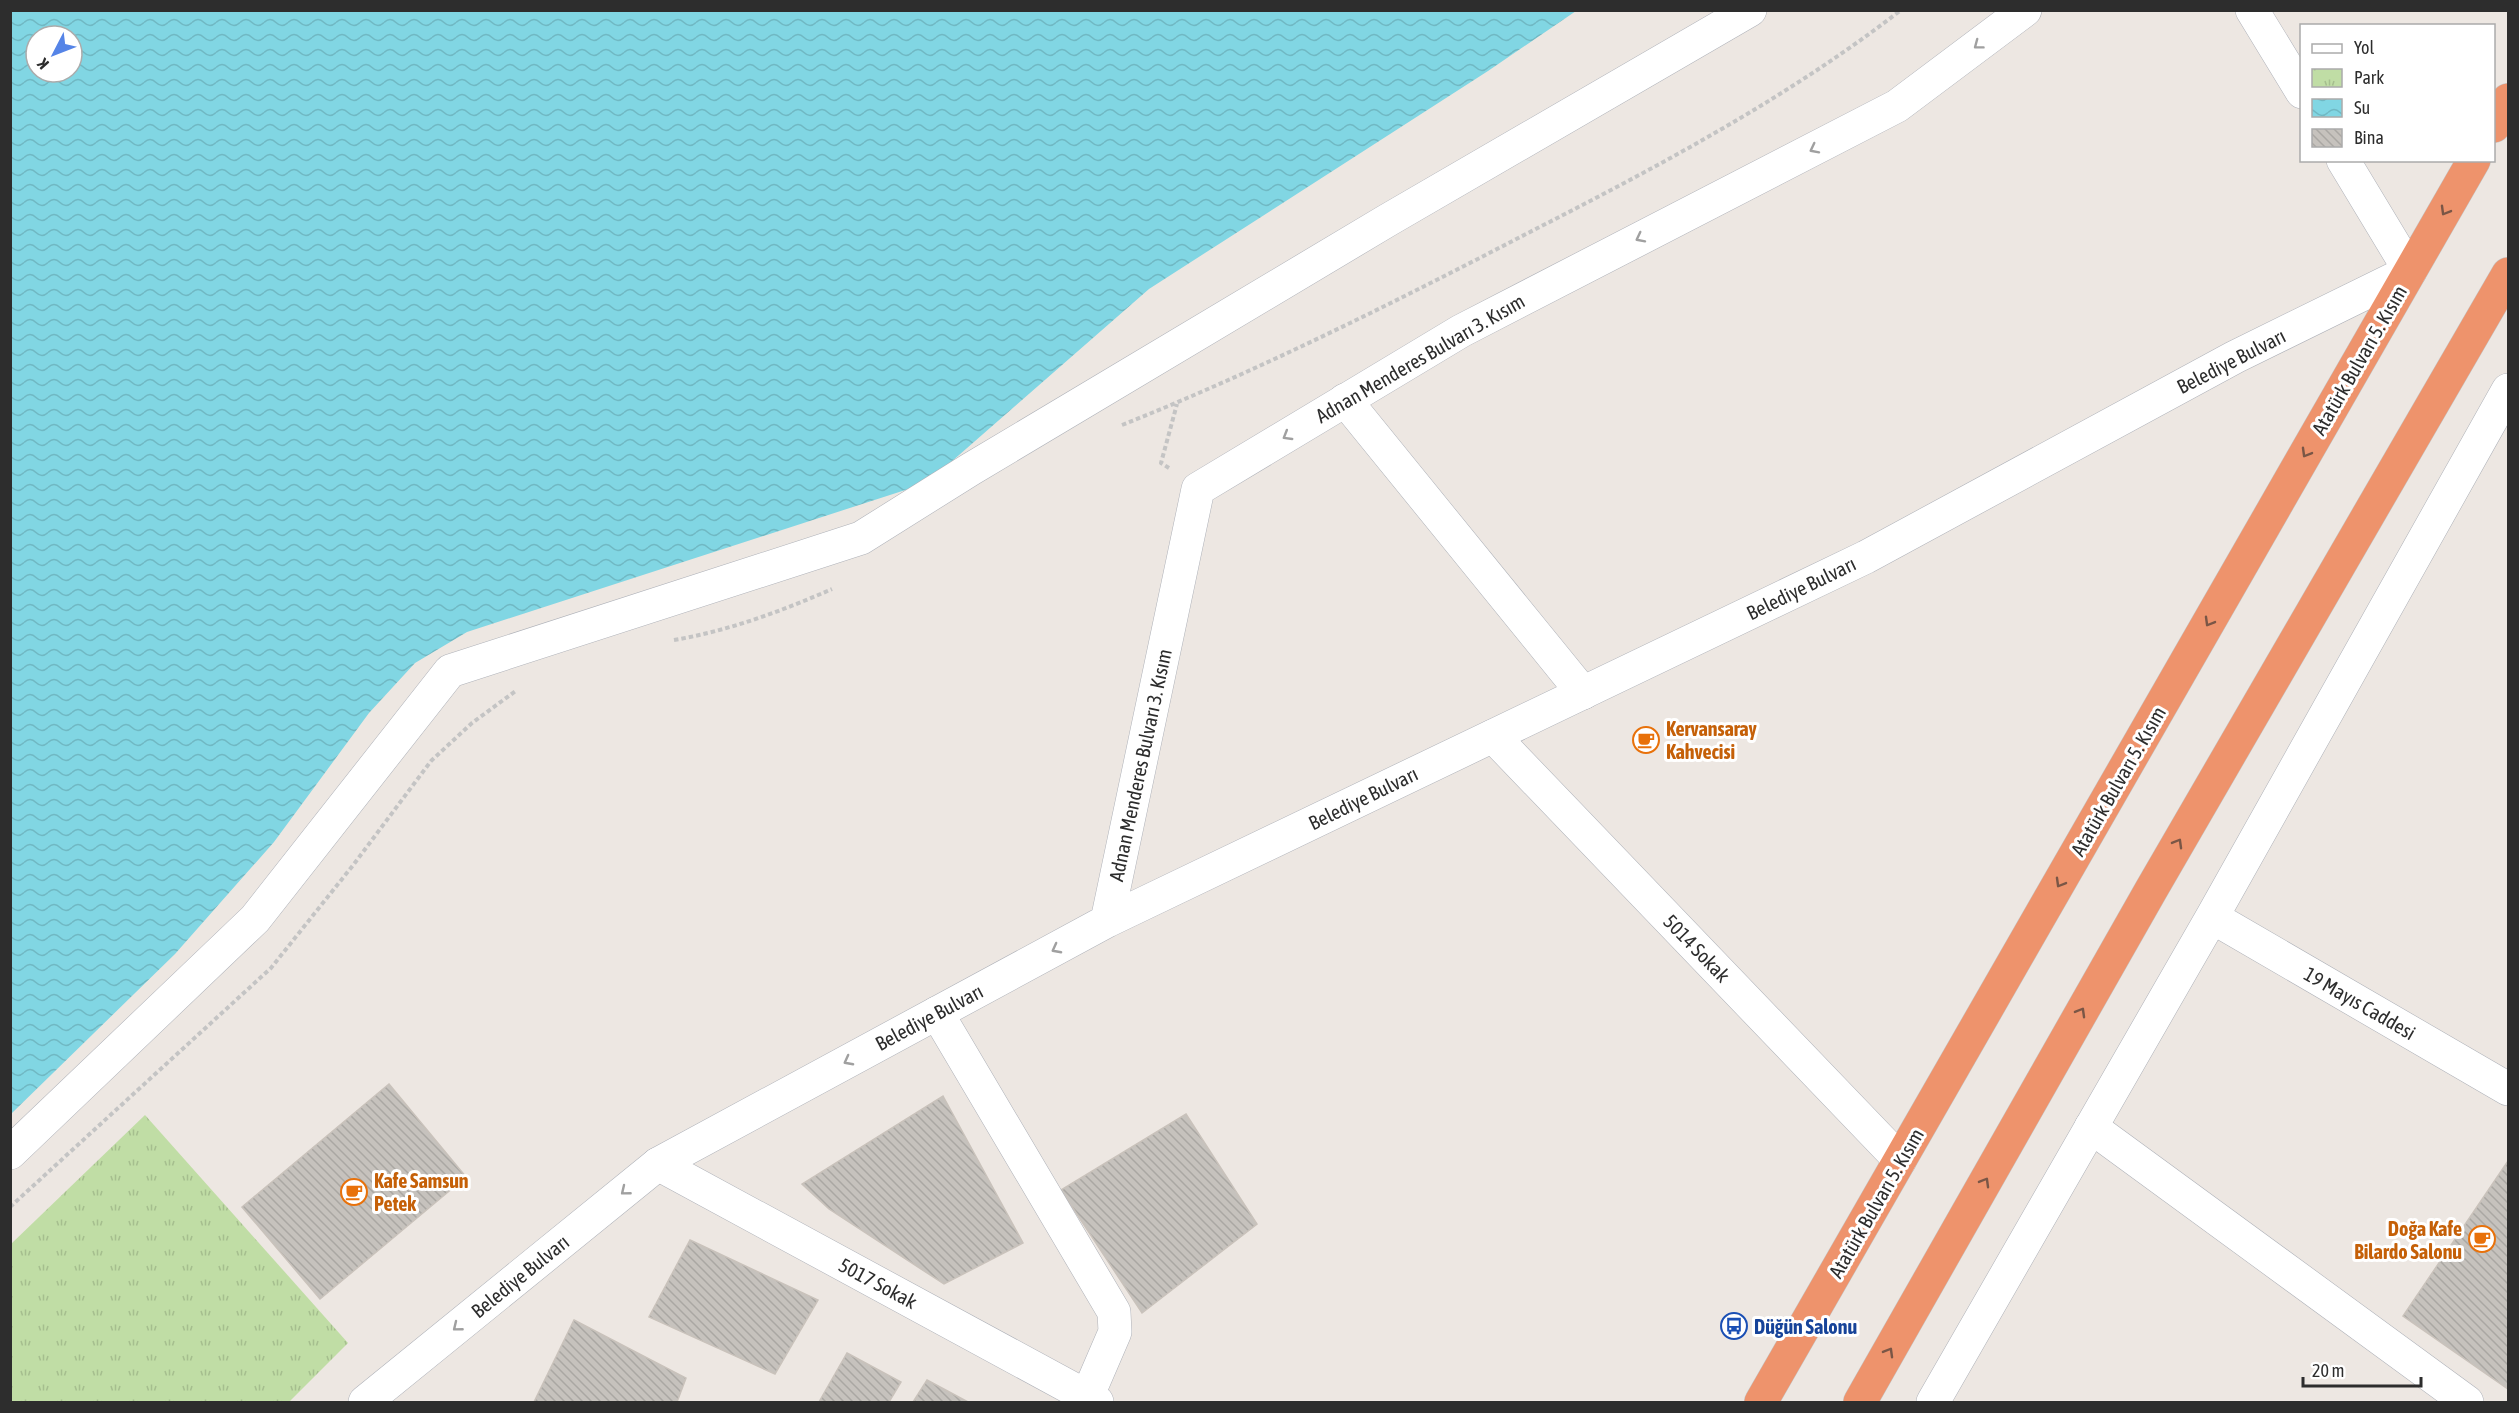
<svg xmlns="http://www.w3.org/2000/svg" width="2519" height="1413" viewBox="0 0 2519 1413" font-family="'Asap Condensed',sans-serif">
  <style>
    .park { fill: url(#park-tufts) }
    .water { fill: url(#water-waves); fill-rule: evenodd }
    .building { fill: url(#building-back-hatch); stroke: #c9c2bb; stroke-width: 1.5 }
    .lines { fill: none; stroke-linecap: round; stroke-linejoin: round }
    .street-casing { stroke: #aeb1b8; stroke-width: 34 }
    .secondary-casing { stroke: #aeb1b8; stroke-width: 34 }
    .highway-casing { stroke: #c4c4c4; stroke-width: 34 }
    .path { stroke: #c4c4c4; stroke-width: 4; stroke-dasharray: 4.5 3; stroke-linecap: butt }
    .street { stroke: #fff; stroke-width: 33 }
    .secondary { stroke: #fff; stroke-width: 33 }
    .highway { stroke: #ee936c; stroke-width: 33 }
    .oneway { stroke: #a0a0a0 }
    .oneway2 { stroke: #7a5646 }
    .labels { text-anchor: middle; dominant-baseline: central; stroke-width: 6; stroke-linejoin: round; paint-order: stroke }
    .street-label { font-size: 20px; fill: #2d2d2d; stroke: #fff }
    .food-label { font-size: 20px; font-weight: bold; fill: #c56008; stroke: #fff; text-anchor: start }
    .transit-label { font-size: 20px; font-weight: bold; fill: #164399; stroke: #fff; text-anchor: start }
  </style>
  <defs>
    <pattern id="park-tufts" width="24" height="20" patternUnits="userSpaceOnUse" patternTransform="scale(1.5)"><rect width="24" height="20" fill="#c0dda5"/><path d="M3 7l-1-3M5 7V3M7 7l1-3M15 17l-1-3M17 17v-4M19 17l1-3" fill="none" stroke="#a5be8e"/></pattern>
    <pattern id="water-waves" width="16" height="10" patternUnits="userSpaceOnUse" patternTransform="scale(1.5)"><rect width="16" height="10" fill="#81d6e3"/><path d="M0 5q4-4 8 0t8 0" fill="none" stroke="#70b8c3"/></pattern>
    <pattern id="building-back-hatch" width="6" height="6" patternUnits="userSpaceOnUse" patternTransform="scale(1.5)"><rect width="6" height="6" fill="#c6c2bd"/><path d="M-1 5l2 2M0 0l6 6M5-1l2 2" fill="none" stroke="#aaa7a3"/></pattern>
  </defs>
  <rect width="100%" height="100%" fill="#ede7e2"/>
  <!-- park -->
  <path class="park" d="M 145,1115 L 348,1343 L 289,1402 L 11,1402 L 11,1244 Z"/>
  <!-- water -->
  <path class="water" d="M 11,11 L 1576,11 L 1488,71 L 1149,289 L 927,483 L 467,632 L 415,663 L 369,713 L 274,842 L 175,954 L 11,1114 ZM 36,36 L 72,36 L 72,72 L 36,72 Z"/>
  <!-- building -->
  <path class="building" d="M 389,1084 L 466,1177 L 320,1299 L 242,1207 Z
    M 943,1096 L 1023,1243 L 944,1284 L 829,1209 L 802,1184 Z
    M 1186,1114 L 1257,1224 L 1142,1313 L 1061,1190 Z
    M 2508,1161 L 2508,1389 L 2403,1316 Z
    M 690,1240 L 818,1300 L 775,1374 L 649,1317 Z
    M 574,1320 L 686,1378 L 677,1402 L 534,1402 Z
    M 847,1353 L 901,1382 L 889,1402 L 819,1402 Z
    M 927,1380 L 968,1402 L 913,1402 Z"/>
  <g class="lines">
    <defs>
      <path id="street" d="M 2252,10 L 2302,92
        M 2343,160 L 2410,271
        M 1345,400 L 1583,693
        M 1493,736 L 1900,1160
        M 937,1013 L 1114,1312 L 1115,1332 L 1087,1397
        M 2091,1127 L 2467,1402
        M 10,1153 L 255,919 L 450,671 L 861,538 L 971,469 L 1388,220 L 1750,10
        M 658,1164 L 1097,1402"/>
      <path id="secondary" d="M 2212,917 L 2508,1089
        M 1107,921 L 1198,489 L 1461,331 L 1897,106 L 2025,10
        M 365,1402 L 658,1164 L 1107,921 L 1866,557 L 2235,357 L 2410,271
        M 1933,1402 L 2212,917 L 2508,390"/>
      <path id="highway" d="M 2494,126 L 2508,100
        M 1761,1402 L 2474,160
        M 1860,1402 L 2151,890 L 2508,274"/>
    </defs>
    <!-- street casing -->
    <use href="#street" class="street-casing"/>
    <!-- secondary casing -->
    <use href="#secondary" class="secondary-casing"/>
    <!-- highway casing -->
    <use href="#highway" class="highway-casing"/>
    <!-- path -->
    <path class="path" d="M 1122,425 C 1260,370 1395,302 1528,233 C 1657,167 1786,99 1901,10
      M 1169,468 L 1161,463 L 1177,404
      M 674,640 C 728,631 782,611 832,589
      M 10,1207 L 271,968 L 354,864 L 431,761 L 472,723 L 517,690"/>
    <!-- street -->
    <use href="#street" class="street"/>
    <!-- secondary -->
    <use href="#secondary" class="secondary"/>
    <!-- highway -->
    <use href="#highway" class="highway"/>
  </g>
  <!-- one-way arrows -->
  <defs><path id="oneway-chevron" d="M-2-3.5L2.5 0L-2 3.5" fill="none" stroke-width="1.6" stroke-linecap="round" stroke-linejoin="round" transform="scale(1.5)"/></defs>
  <g class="oneway">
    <use href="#oneway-chevron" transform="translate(1978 45) rotate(143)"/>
    <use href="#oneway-chevron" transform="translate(1814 149) rotate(153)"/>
    <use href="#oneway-chevron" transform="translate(1640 238) rotate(153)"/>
    <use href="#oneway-chevron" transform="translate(1287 436) rotate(149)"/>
    <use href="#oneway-chevron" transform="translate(1056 949) rotate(152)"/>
    <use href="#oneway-chevron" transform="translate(848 1061) rotate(152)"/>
    <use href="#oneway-chevron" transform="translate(625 1191) rotate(141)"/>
    <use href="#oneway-chevron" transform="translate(457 1327) rotate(141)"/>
  </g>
  <g class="oneway2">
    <use href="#oneway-chevron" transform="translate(2445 211) rotate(120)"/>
    <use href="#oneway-chevron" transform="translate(2306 453) rotate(120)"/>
    <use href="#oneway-chevron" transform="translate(2209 622) rotate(120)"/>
    <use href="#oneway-chevron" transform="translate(2178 843) rotate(-60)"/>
    <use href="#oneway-chevron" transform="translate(2060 883) rotate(120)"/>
    <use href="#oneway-chevron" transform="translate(2081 1012) rotate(-60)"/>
    <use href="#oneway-chevron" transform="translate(1985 1182) rotate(-60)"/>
    <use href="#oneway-chevron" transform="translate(1889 1352) rotate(-60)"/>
  </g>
  <!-- icons -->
  <defs>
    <symbol id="cafe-ring" viewBox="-11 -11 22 22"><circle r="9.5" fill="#fff" stroke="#e8710a" stroke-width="1.5"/><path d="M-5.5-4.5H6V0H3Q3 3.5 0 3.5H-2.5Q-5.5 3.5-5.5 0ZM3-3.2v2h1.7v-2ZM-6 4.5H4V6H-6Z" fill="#e8710a"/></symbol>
    <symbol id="bus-ring" viewBox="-11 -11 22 22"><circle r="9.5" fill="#fff" stroke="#1a4fb4" stroke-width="1.5"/><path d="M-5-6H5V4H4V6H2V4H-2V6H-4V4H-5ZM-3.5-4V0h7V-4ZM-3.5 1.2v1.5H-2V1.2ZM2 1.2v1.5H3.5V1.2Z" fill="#1a4fb4"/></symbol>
  </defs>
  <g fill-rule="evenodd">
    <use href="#cafe-ring" x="1631" y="725" width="30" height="30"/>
    <use href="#cafe-ring" x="339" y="1177" width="30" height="30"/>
    <use href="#cafe-ring" x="2467" y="1224" width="30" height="30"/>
    <use href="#bus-ring" x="1719" y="1311" width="30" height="30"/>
  </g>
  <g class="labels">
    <!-- street labels -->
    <g class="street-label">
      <text transform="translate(1420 358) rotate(-30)">Adnan Menderes Bulvarı 3. Kısım</text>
      <text transform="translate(2359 360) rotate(-60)">Atatürk Bulvarı 5. Kısım</text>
      <text transform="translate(2231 361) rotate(-27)">Belediye Bulvarı</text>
      <text transform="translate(1801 588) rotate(-26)">Belediye Bulvarı</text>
      <text transform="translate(1140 765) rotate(-78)">Adnan Menderes Bulvarı 3. Kısım</text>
      <text transform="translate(2118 781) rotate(-60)">Atatürk Bulvarı 5. Kısım</text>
      <text transform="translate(1363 798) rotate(-26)">Belediye Bulvarı</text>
      <text transform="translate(1697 948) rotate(46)">5014 Sokak</text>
      <text transform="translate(2360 1003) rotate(30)">19 Mayıs Caddesi</text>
      <text transform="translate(929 1017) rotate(-28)">Belediye Bulvarı</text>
      <text transform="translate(1876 1203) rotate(-60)">Atatürk Bulvarı 5. Kısım</text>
      <text transform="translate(520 1276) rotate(-39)">Belediye Bulvarı</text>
      <text transform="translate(878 1283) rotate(28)">5017 Sokak</text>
    </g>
    <!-- food labels -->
    <g class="food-label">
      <text x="1666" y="728">Kervansaray<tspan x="1666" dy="23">Kahvecisi</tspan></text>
      <text x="374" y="1180">Kafe Samsun<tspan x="374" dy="23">Petek</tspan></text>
      <text x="2462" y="1228" text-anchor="end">Doğa Kafe<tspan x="2462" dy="23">Bilardo Salonu</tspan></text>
    </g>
    <!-- transit labels -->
    <g class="transit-label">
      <text x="1754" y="1326">Düğün Salonu</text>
    </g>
  </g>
  <!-- border -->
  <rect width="2519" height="1413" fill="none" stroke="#2d2d2d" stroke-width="24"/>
  <!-- legend -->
  <rect x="2300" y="24" width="195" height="138" fill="#ffffff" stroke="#ababab" stroke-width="1.5"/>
  <rect x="2312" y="44" width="30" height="9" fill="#ffffff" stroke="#ababab" stroke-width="1.5"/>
  <text x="2354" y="54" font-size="18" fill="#2d2d2d">Yol</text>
  <rect x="2312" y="69" width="30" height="18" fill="url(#park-tufts)" stroke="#ababab" stroke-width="1.5"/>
  <text x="2354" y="84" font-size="18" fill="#2d2d2d">Park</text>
  <rect x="2312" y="99" width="30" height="18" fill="url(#water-waves)" stroke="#ababab" stroke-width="1.5"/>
  <text x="2354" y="114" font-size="18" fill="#2d2d2d">Su</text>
  <rect x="2312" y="129" width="30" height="18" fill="url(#building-back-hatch)" stroke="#ababab" stroke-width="1.5"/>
  <text x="2354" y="144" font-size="18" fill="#2d2d2d">Bina</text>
  <!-- north arrow -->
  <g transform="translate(54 54) rotate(228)"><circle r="28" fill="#ffffff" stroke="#ababab" stroke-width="1.5"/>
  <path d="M0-4.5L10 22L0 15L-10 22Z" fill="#5584e7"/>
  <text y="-9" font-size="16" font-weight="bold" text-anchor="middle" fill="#2d2d2d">K</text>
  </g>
  <!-- scale -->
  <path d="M2303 1377v9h118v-9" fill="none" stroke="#2d2d2d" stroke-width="3"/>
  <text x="2312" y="1377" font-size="18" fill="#2d2d2d" stroke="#ffffff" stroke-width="4.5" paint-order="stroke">20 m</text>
</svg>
